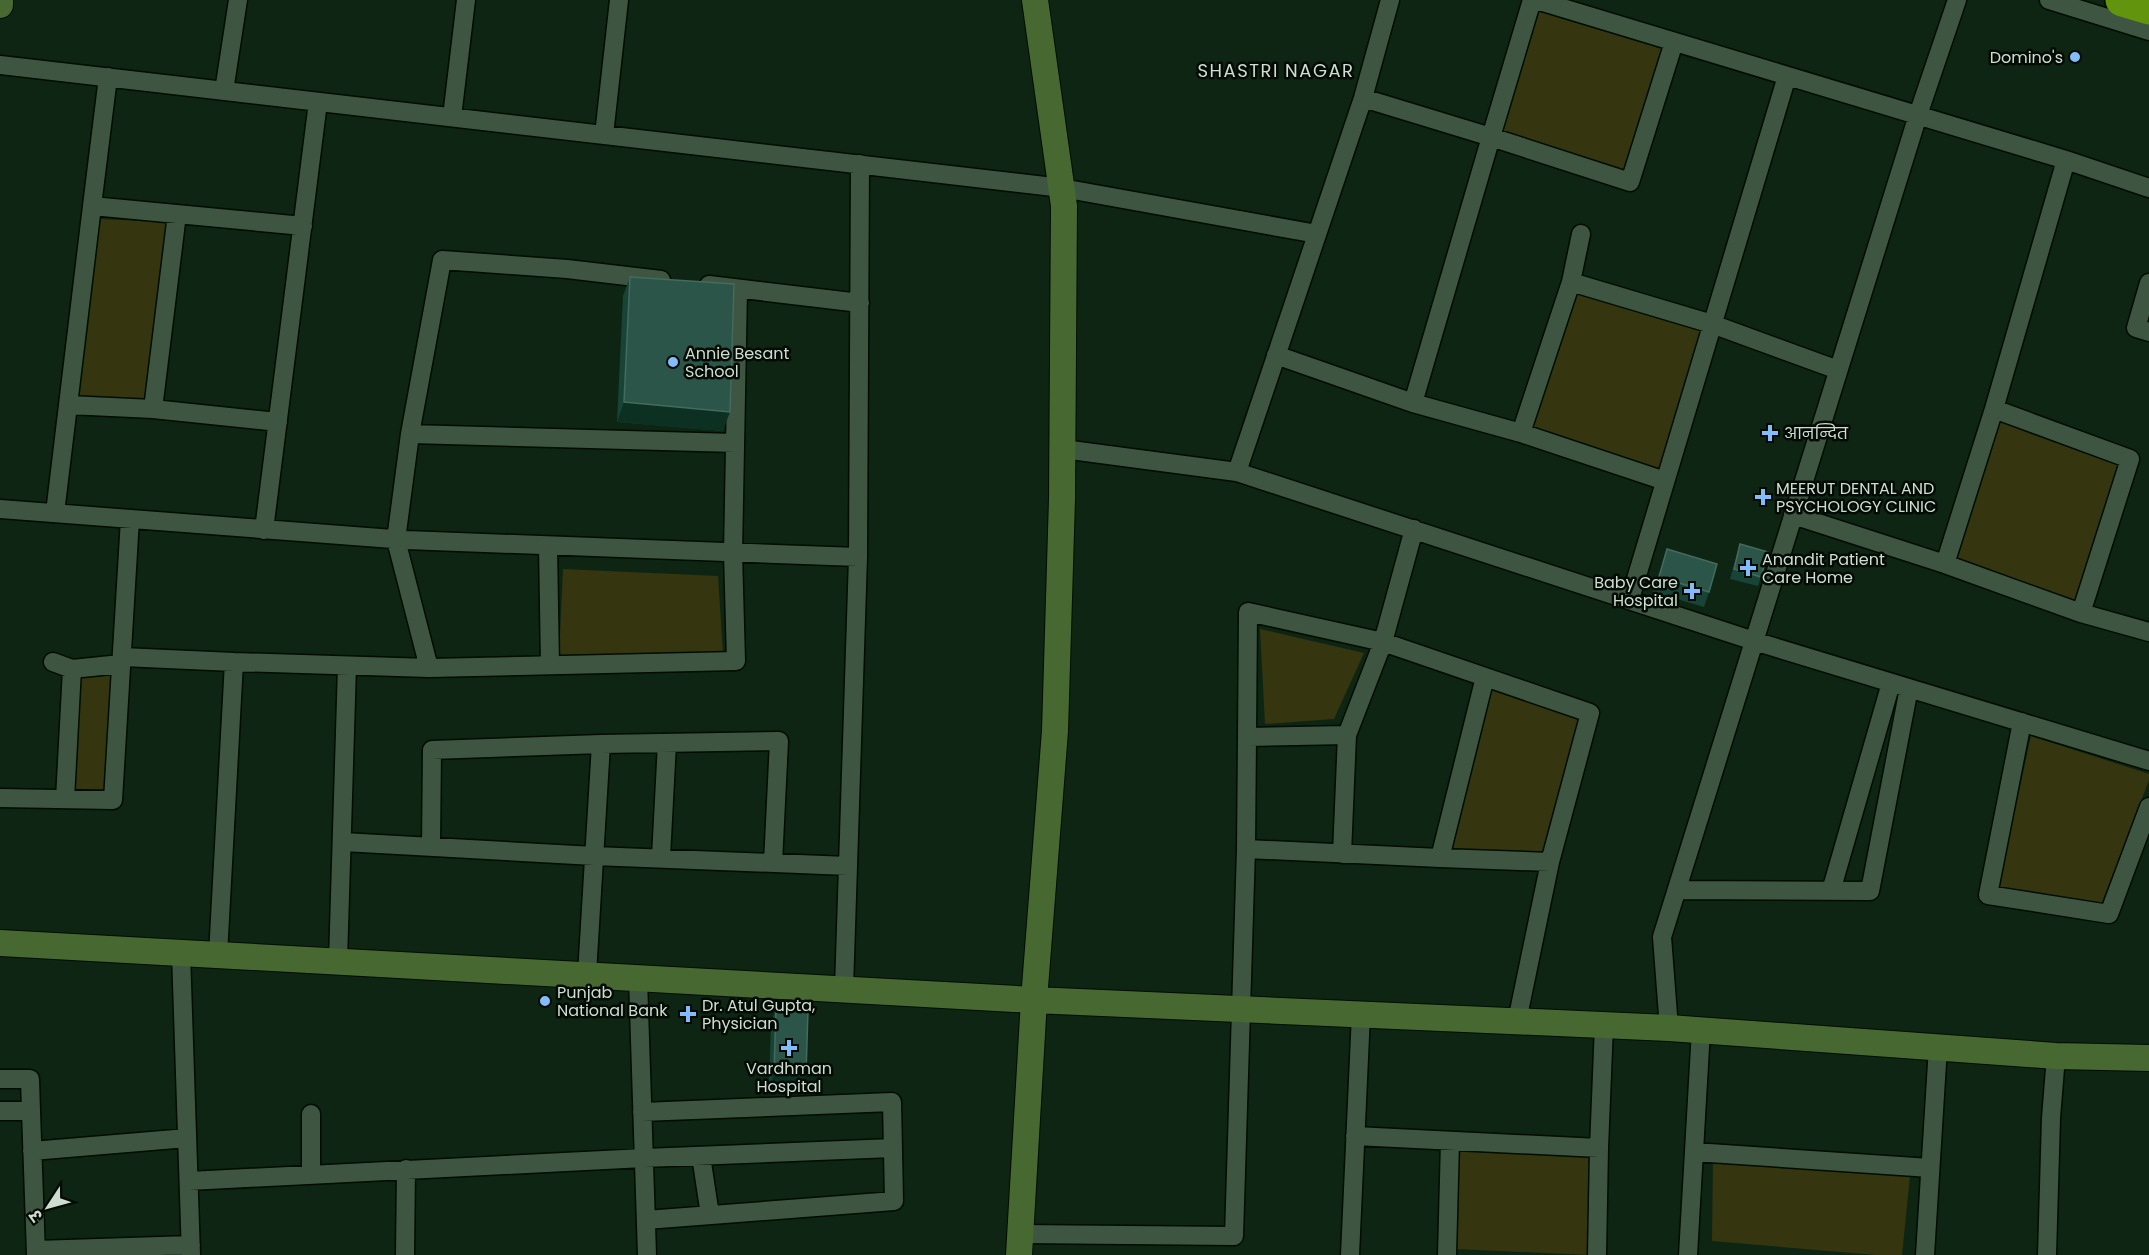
<svg xmlns="http://www.w3.org/2000/svg" width="2149" height="1255" viewBox="0 0 2149 1255" font-family="Poppins,'Noto Sans Devanagari',sans-serif">
  <style>
    .green { fill: #353510 }
    .lines { fill: none; stroke-linecap: round; stroke-linejoin: round }
    .street-casing { stroke: #000d02; stroke-width: 21 }
    .secondary-casing { stroke: #000d02; stroke-width: 28 }
    .highway-casing { stroke: #000d02; stroke-width: 36 }
    .street { stroke: #3d5541; stroke-width: 18 }
    .secondary { stroke: #486832; stroke-width: 26 }
    .highway { stroke: #63940e; stroke-width: 33 }
    .wall { fill: #184438 }
    .shaded-wall { fill: #0c3122 }
    .building { fill: #2b5548; stroke: #456a5e; stroke-width: 1.5 }
    .poi-dot { fill: #84bcfb; stroke: #040b05; stroke-width: 2 }
    .labels { text-anchor: middle; dominant-baseline: central; stroke-width: 5; stroke-linejoin: round; paint-order: stroke }
    .poi-label { font-size: 16px; fill: #ceddd1; stroke: #040b05; text-anchor: start }
    .neighbourhood-label { font-size: 18px; letter-spacing: 1.5px; fill: #ceddd1; stroke: #040b05 }
  </style>
  <rect width="100%" height="100%" fill="#0e2513"/>
  <!-- green -->
  <path class="green" d="M 1537,11 L 1664,48 L 1623,172 L 1502,132 Z
    M 99,219 L 169,222 L 146,400 L 77,398 Z
    M 1574,293 L 1705,329 L 1660,469 L 1532,428 Z
    M 1998,418 L 2121,463 L 2075,600 L 1955,559 Z
    M 563,569 L 718,576 L 723,653 L 559,658 Z
    M 1260,629 L 1364,653 L 1334,719 L 1265,724 Z
    M 115,671 L 106,794 L 72,792 L 77,675 Z
    M 1490,686 L 1582,719 L 1544,855 L 1450,851 Z
    M 2031,736 L 2149,774 L 2149,780 L 2101,905 L 1998,887 Z
    M 1459,1151 L 1593,1156 L 1590,1255 L 1456,1249 Z
    M 1713,1157 L 1910,1176 L 1902,1255 L 1876,1255 L 1712,1241 Z"/>
  <g class="lines">
    <defs>
      <path id="street" d="M 1390,0 L 1363,98 L 1237,472 L 1754,641 L 2149,761
        M 1532,0 L 1491,137 L 1630,182 L 1674,42
        M 1536,0 L 2066,160 L 1994,409 L 2130,459 L 2081,613 L 1945,564 L 1994,409
        M 2049,0 L 2149,31
        M 0,65 L 1062,188 L 1317,234
        M 108,77 L 92,206 L 303,226
        M 224,91 L 238,0
        M 1363,98 L 1491,137 L 1413,403 L 1521,433
        M 452,117 L 466,0
        M 604,135 L 619,0
        M 2066,160 L 2149,188
        M 661,280 L 567,269 L 442,260 L 410,434 L 396,540 L 429,668 L 736,661 L 733,553 L 738,289
        M 1571,282 L 1581,234
        M 2149,283 L 2136,328 L 2149,332
        M 709,285 L 860,303
        M 1276,355 L 1413,403
        M 69,405 L 153,409 L 177,214
        M 153,409 L 278,422
        M 410,434 L 735,443
        M 1063,449 L 1237,472
        M 1665,481 L 1521,433 L 1571,282 L 1712,324 L 1838,370
        M 0,509 L 406,540 L 858,557
        M 55,513 L 92,206
        M 1793,515 L 1945,564
        M 1414,529 L 1383,642 L 1590,713 L 1550,862 L 1440,858 L 1485,677
        M 264,530 L 318,102
        M 548,546 L 550,665
        M 1630,599 L 1787,76
        M 1248,612 L 1383,642 L 1347,735 L 1247,737 Z
        M 2081,613 L 2149,632
        M 122,657 L 234,662 L 218,955
        M 53,662 L 72,669
        M 234,662 L 429,668
        M 2022,722 L 1988,895 L 2109,914 L 2149,807
        M 1247,737 L 1246,849 L 1440,858
        M 601,744 L 779,741 L 773,863
        M 0,798 L 113,800 L 130,519
        M 65,799 L 72,669 L 121,664
        M 343,842 L 594,856 L 848,866
        M 431,846 L 432,750 L 601,744 L 587,974
        M 1342,854 L 1347,735
        M 661,857 L 667,743
        M 1677,890 L 1870,891 L 1909,688
        M 1831,891 L 1891,683
        M 181,953 L 191,1255
        M 338,961 L 347,666
        M 638,978 L 647,1255
        M 844,989 L 858,557 L 860,164
        M 1517,1021 L 1550,862
        M 1669,1028 L 1662,937 L 1918,115 L 1957,0
        M 0,1079 L 30,1079 L 31,1111
        M 0,1111 L 31,1111 L 36,1255
        M 642,1112 L 892,1102 L 894,1201 L 646,1220
        M 311,1114 L 311,1174
        M 1355,1136 L 1599,1148 L 1604,1025
        M 32,1151 L 187,1138
        M 1694,1152 L 1930,1168
        M 701,1156 L 710,1215
        M 189,1181 L 644,1158 L 893,1148
        M 1020,1234 L 1234,1236 L 1246,849
        M 36,1250 L 191,1245
        M 405,1255 L 406,1169
        M 1350,1255 L 1361,1014
        M 1447,1255 L 1450,1141
        M 1597,1255 L 1599,1148
        M 1688,1255 L 1701,1030
        M 1925,1255 L 1938,1047
        M 2047,1255 L 2051,1118 L 2056,1056"/>
      <path id="secondary" d="M 0,5 L 0,0
        M 0,943 L 1034,1000 L 1669,1028 L 2056,1056 L 2149,1058
        M 1019,1255 L 1034,1000 L 1055,731 L 1062,499 L 1064,206 L 1035,0"/>
      <path id="highway" d="M 2122,0 L 2149,8"/>
    </defs>
    <!-- street casing -->
    <use href="#street" class="street-casing"/>
    <!-- secondary casing -->
    <use href="#secondary" class="secondary-casing"/>
    <!-- highway casing -->
    <use href="#highway" class="highway-casing"/>
    <!-- street -->
    <use href="#street" class="street"/>
    <!-- secondary -->
    <use href="#secondary" class="secondary"/>
    <!-- highway -->
    <use href="#highway" class="highway"/>
  </g>
  <!-- wall -->
  <path class="wall" d="M 630,277 L 723,431 L 617,422 L 623,296 Z
    M 1740,544 L 1761,577 L 1758,586 L 1730,579 Z
    M 1667,549 L 1709,592 L 1704,607 L 1653,592 Z
    M 776,1008 L 800,1089 L 769,1088 L 771,1023 Z"/>
  <!-- shaded-wall -->
  <path class="shaded-wall" d="M 624,402 L 730,412 L 723,431 L 617,422 Z
    M 774,1073 L 806,1075 L 800,1089 L 769,1088 Z"/>
  <!-- building -->
  <path class="building" d="M 630,277 L 734,284 L 730,412 L 624,402 Z
    M 1740,544 L 1768,552 L 1761,577 L 1734,569 Z
    M 1667,549 L 1717,564 L 1709,592 L 1659,577 Z
    M 776,1008 L 808,1010 L 806,1075 L 774,1073 Z"/>
  <!-- markers -->
  <g class="poi-dot">
    <circle cx="2075" cy="57" r="6"/>
    <circle cx="673" cy="362" r="6"/>
    <path d="M1767 424h6v6h6v6h-6v6h-6v-6h-6v-6h6z"/>
    <path d="M1760 488h6v6h6v6h-6v6h-6v-6h-6v-6h6z"/>
    <path d="M1745 559h6v6h6v6h-6v6h-6v-6h-6v-6h6z"/>
    <path d="M1689 582h6v6h6v6h-6v6h-6v-6h-6v-6h6z"/>
    <circle cx="545" cy="1001" r="6"/>
    <path d="M685 1005h6v6h6v6h-6v6h-6v-6h-6v-6h6z"/>
    <path d="M786 1039h6v6h6v6h-6v6h-6v-6h-6v-6h6z"/>
  </g>
  <g class="labels">
    <!-- poi labels -->
    <g class="poi-label">
      <text x="2063" y="57" text-anchor="end">Domino's</text>
      <text x="685" y="353">Annie Besant<tspan x="685" dy="18">School</tspan></text>
      <text x="1784" y="433">आनन्दित</text>
      <text x="1776" y="488">MEERUT DENTAL AND<tspan x="1776" dy="18">PSYCHOLOGY CLINIC</tspan></text>
      <text x="1762" y="559">Anandit Patient<tspan x="1762" dy="18">Care Home</tspan></text>
      <text x="1678" y="582" text-anchor="end">Baby Care<tspan x="1678" dy="18">Hospital</tspan></text>
      <text x="557" y="992">Punjab<tspan x="557" dy="18">National Bank</tspan></text>
      <text x="702" y="1005">Dr. Atul Gupta,<tspan x="702" dy="18">Physician</tspan></text>
      <text x="789" y="1068" text-anchor="middle">Vardhman<tspan x="789" dy="18">Hospital</tspan></text>
    </g>
    <!-- neighbourhood labels -->
    <g class="neighbourhood-label">
      <text x="1276" y="70">SHASTRI NAGAR</text>
    </g>
  </g>
  <!-- north arrow -->
  <g transform="translate(48 1207) rotate(234)" stroke="#040b05" stroke-width="4.5" paint-order="stroke">
  <path d="M0-4.5L10 22L0 15L-10 22Z" fill="#ceddd1"/>
  <text y="-9" font-size="16" font-weight="bold" text-anchor="middle" fill="#ceddd1">उ</text>
  </g>
</svg>
